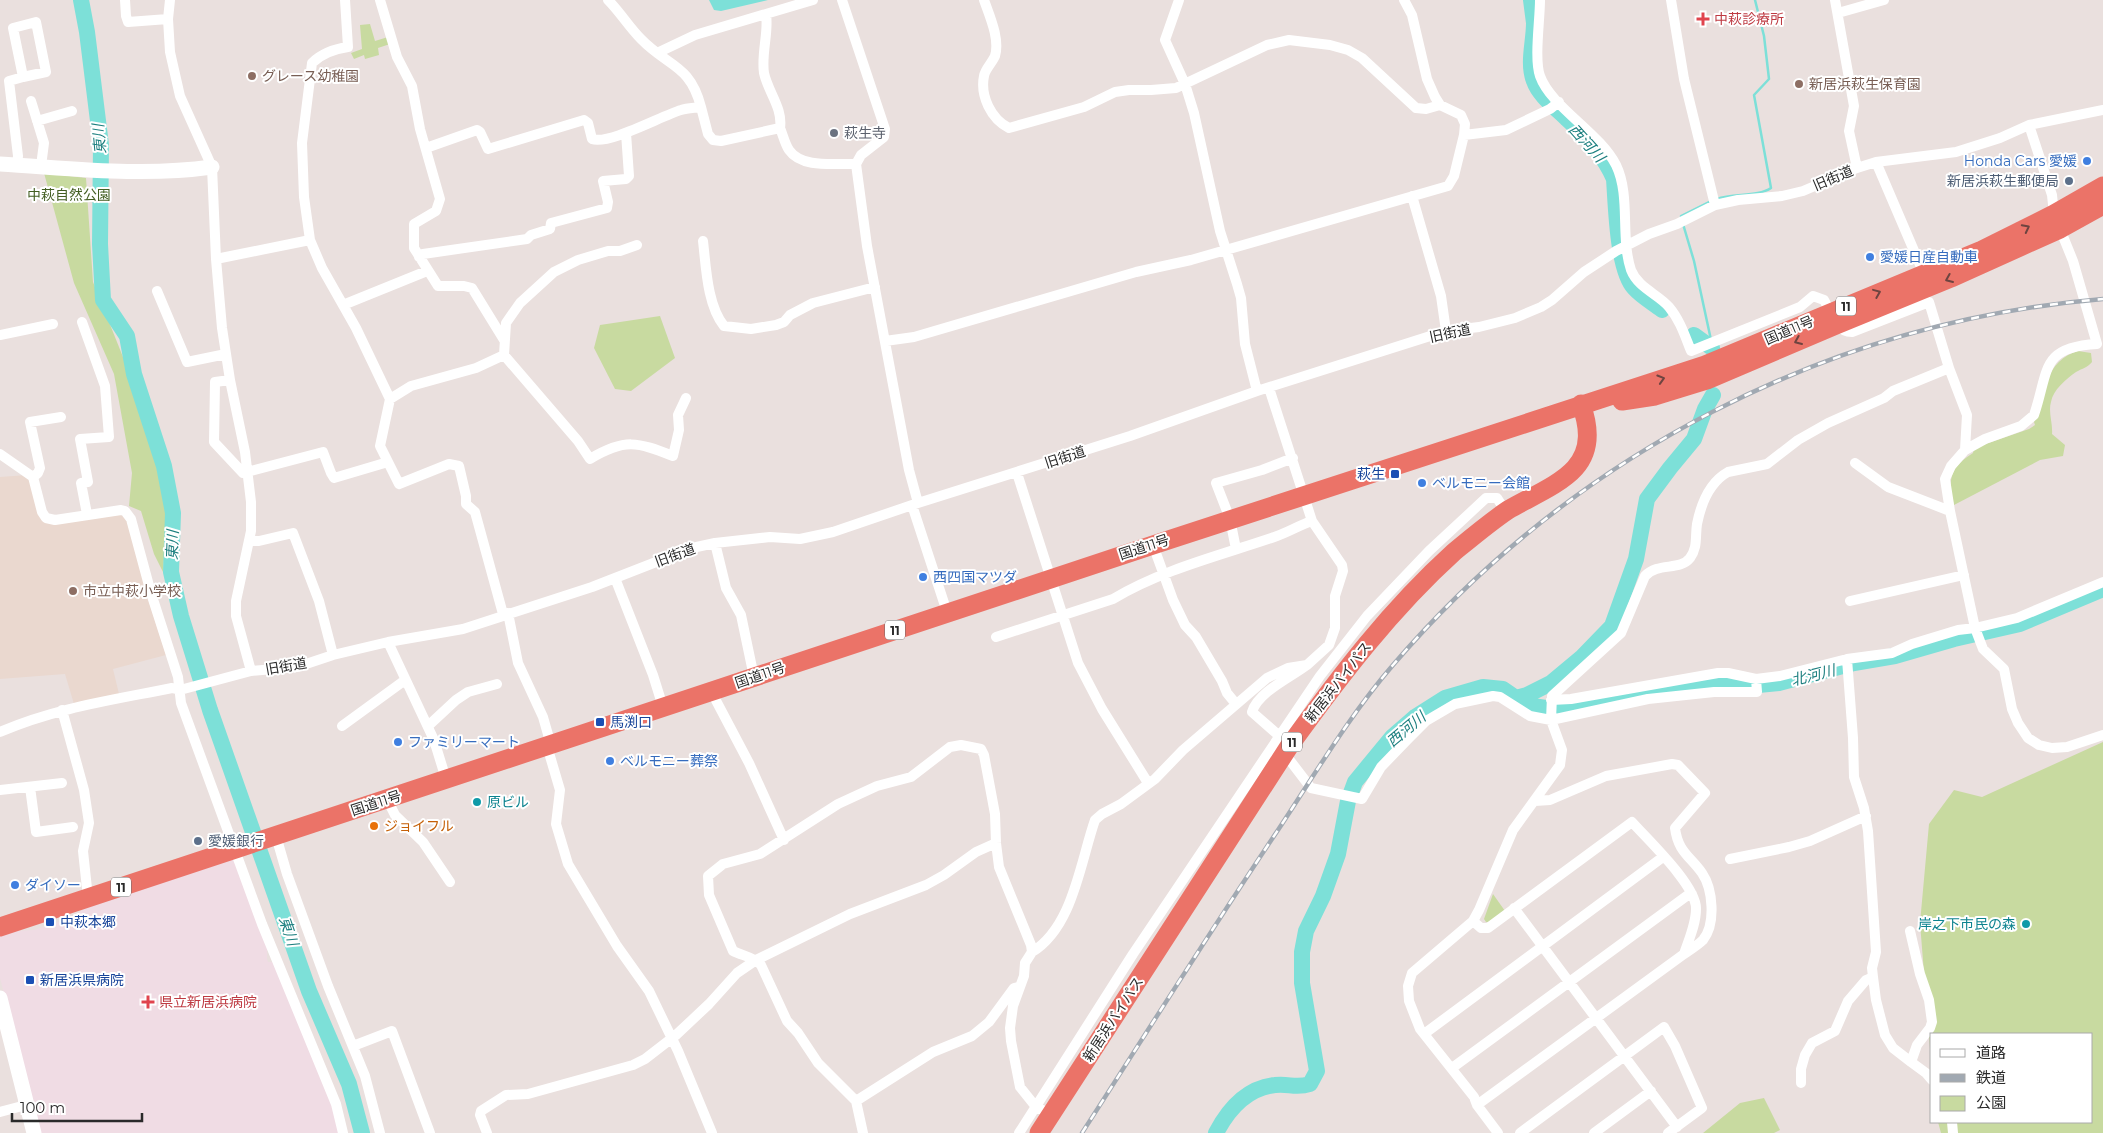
<svg xmlns="http://www.w3.org/2000/svg" width="2103" height="1133" viewBox="0 0 2103 1133" font-family="Montserrat,'Noto Sans JP',sans-serif">
  <style>
    .education { fill: #ead8cf }
    .medical { fill: #f0dce4 }
    .green { fill: #c8daa0 }
    .water { fill: #7de0d8 }
    .lines { fill: none; stroke-linecap: round; stroke-linejoin: round }
    .stream { stroke: #7de0d8; stroke-width: 2.5 }
    .river { stroke: #7de0d8; stroke-width: 16 }
    .street { stroke: #fff; stroke-width: 10 }
    .secondary { stroke: #fff; stroke-width: 15 }
    .highway { stroke: #eb7368; stroke-width: 19 }
    .rail-casing { stroke: #a1a9b2; stroke-width: 4.5 }
    .rail { stroke: #fff; stroke-width: 2.5; stroke-dasharray: 8; stroke-linecap: butt }
    .oneway { stroke: #6e4440 }
    .health-dot { fill: #e0444e; stroke: #fff; stroke-width: 2 }
    .education-dot { fill: #8d6e63; stroke: #fff; stroke-width: 2 }
    .worship-dot { fill: #6b7280; stroke: #fff; stroke-width: 2 }
    .shop-dot { fill: #3f7fe0; stroke: #fff; stroke-width: 2 }
    .service-dot { fill: #5c6f8a; stroke: #fff; stroke-width: 2 }
    .transit-dot { fill: #1a4fb4; stroke: #fff; stroke-width: 2 }
    .culture-dot { fill: #0f9aa8; stroke: #fff; stroke-width: 2 }
    .food-dot { fill: #e8710a; stroke: #fff; stroke-width: 2 }
    .labels { text-anchor: middle; dominant-baseline: central; stroke-width: 4; stroke-linejoin: round; paint-order: stroke }
    .shield { fill: #fff; stroke: #6a6a6a; stroke-width: 1 }
    .shield-label { font-size: 12px; font-weight: bold; fill: #2a2a2a }
    .health-label { font-size: 14px; fill: #be3a42; stroke: #fff; text-anchor: start }
    .education-label { font-size: 14px; fill: #785e54; stroke: #fff; text-anchor: start }
    .worship-label { font-size: 14px; fill: #5b616d; stroke: #fff; text-anchor: start }
    .shop-label { font-size: 14px; fill: #366cbe; stroke: #fff; text-anchor: start }
    .street-label { font-size: 14px; fill: #2a2a2a; stroke: #fff }
    .service-label { font-size: 14px; fill: #4e5e75; stroke: #fff; text-anchor: end }
    .park-label { font-size: 14px; fill: #435e22; stroke: #fff }
    .transit-label { font-size: 14px; fill: #164399; stroke: #fff; text-anchor: start }
    .culture-label { font-size: 14px; fill: #0d838f; stroke: #fff; text-anchor: start }
    .food-label { font-size: 14px; fill: #c56008; stroke: #fff; text-anchor: start }
    .water-label { font-size: 15px; font-style: italic; fill: #1c7f7f; stroke: #fff }
  </style>
  <rect width="100%" height="100%" fill="#eae0de"/>
  <!-- education -->
  <path class="education" d="M 27,475 L 31,478 L 41,518 L 121,515 L 126,519 L 140,562 L 148,599 L 166,655 L 113,669 L 119,694 L 74,704 L 65,674 L 0,679 L 0,477 Z"/>
  <!-- medical -->
  <path class="medical" d="M 233,859 L 267,947 L 267,959 L 268,962 L 275,962 L 328,1091 L 340,1133 L 40,1133 L 0,978 L 0,936 L 14,931 L 34,930 L 71,918 L 87,907 Z"/>
  <!-- green -->
  <path class="green" d="M 370,24 L 375,41 L 388,37 L 390,44 L 378,48 L 379,55 L 365,59 L 364,55 L 354,59 L 351,53 L 362,49 L 360,25 Z
    M 44,173 L 86,178 L 93,282 L 139,397 L 159,468 L 167,512 L 163,572 L 154,554 L 141,511 L 129,506 L 132,473 L 114,374 L 74,283 Z
    M 660,316 L 675,358 L 631,391 L 615,389 L 594,348 L 600,325 Z
    M 2078,351 L 2091,353 L 2092,362 C 2087,368 2083,368 2076,372 C 2066,379 2053,390 2051,402 C 2048,412 2053,424 2052,434 L 2065,445 L 2063,456 L 2040,460 L 1954,505 C 1947,480 1950,467 1973,453 L 1974,448 L 2029,429 L 2035,425 L 2034,422 C 2043,394 2046,360 2078,351 Z
    M 2103,742 L 2103,1133 L 1941,1133 L 1938,1122 L 2092,1122 L 2092,1034 L 1932,1034 L 1932,1073 L 1920,923 L 1929,824 L 1954,790 L 1982,797 Z
    M 1493,894 L 1505,911 L 1489,922 L 1486,922 L 1484,919 Z
    M 1764,1098 L 1780,1130 L 1774,1133 L 1703,1133 L 1740,1103 Z"/>
  <!-- water -->
  <path class="water" d="M 709,0 L 768,0 L 721,11 L 714,10 Z"/>
  <g class="lines">
    <!-- stream -->
    <path class="stream" d="M 1717,199 C 1733,193 1758,197 1771,188 L 1754,95 L 1769,79 L 1764,36 L 1755,0
      M 1682,219 L 1681,216 L 1711,201
      M 1683,224 L 1694,261 L 1711,340"/>
    <!-- river -->
    <path class="river" d="M 81,0 L 87,32 L 101,145 L 100,244 L 103,300 L 127,336 L 134,374 L 164,466 L 173,513 L 171,572 L 181,616 L 210,710 L 309,991 L 349,1084 L 362,1133
      M 1531,0 C 1532,8 1533,15 1534,23 C 1534,42 1527,63 1534,81 C 1539,96 1556,108 1567,119 C 1586,136 1604,155 1614,179 C 1616,205 1617,269 1634,288 C 1642,297 1653,303 1662,310
      M 1694,335 L 1712,348
      M 1516,698 L 1527,695 L 1551,683 L 1581,658 L 1612,626 L 1636,559 L 1647,499 L 1670,468 L 1694,439 L 1705,409 L 1713,395
      M 1216,1133 C 1228,1110 1247,1088 1275,1085 C 1289,1083 1295,1089 1310,1084 L 1317,1071 L 1302,983 L 1302,952 L 1306,931 L 1323,896 L 1338,854 L 1348,801 L 1355,782 L 1392,737 L 1415,717 L 1445,698 L 1483,687 L 1503,689 L 1526,705 L 1559,710 L 1576,704 L 1657,693 L 1697,684 L 1722,683 L 1748,686 L 1779,683 L 1854,663 L 1895,656 L 1954,639 L 2020,624 L 2103,589"/>
    <!-- street -->
    <path class="street" d="M 125,0 L 126,16 L 128,22 L 168,19
      M 170,0 L 168,19 L 170,52 L 180,96 L 212,167 L 216,259 L 222,328 L 230,380 L 245,452 L 251,502 L 251,531 L 236,601 L 236,616 L 251,671
      M 345,0 L 348,47 C 334,49 322,53 312,63 L 302,143 L 304,197 L 310,240 L 322,268 L 356,328 L 390,399 L 380,446 L 399,484 L 449,464 L 459,466 L 466,496 L 466,504 L 475,512 L 503,614
      M 380,0 L 397,57 L 412,86 L 420,129 L 440,199 L 436,211 L 414,224 L 414,248 L 438,286 L 464,286 L 472,288 L 504,340
      M 608,0 C 620,12 629,27 641,39 C 668,67 690,64 701,107
      M 842,0 L 885,129 L 884,137 L 861,155 L 856,164
      M 984,0 C 990,17 1000,39 995,56 C 992,63 985,69 984,76 C 980,96 991,119 1009,128 L 1084,107 L 1115,92 L 1129,90 L 1151,90 L 1176,88 L 1267,45 L 1289,40 L 1330,45 L 1348,50 L 1362,58 L 1416,108 L 1426,109 L 1440,105
      M 1179,0 L 1165,40 L 1185,84 L 1194,113 L 1220,231 L 1237,284 L 1241,298 L 1245,344 L 1257,391
      M 1404,0 L 1412,15 L 1427,79 L 1435,97 L 1440,105 L 1461,115 L 1465,124 L 1464,135
      M 1671,0 L 1684,79 L 1715,205
      M 1835,0 L 1854,106 L 1849,131 L 1857,168
      M 1838,13 L 1884,0
      M 766,15 C 769,31 761,54 764,73 C 768,92 783,108 780,128
      M 657,53 L 695,35 L 813,0
      M 31,101 L 44,143 L 41,166
      M 37,121 L 72,111
      M 426,148 L 477,130 L 480,132 L 488,149 L 584,120 L 588,123 L 592,139 C 609,145 661,116 681,110 C 687,108 694,108 701,107 L 708,134 L 713,140 L 721,141 L 780,128 C 783,135 785,144 789,150 C 802,169 836,163 856,164 L 867,246 L 909,470 L 918,503
      M 1876,162 L 1924,274
      M 17,165 L 18,156 L 9,81 L 23,77 L 13,28 L 36,22 L 46,72 L 23,77
      M 1412,196 L 1441,296 L 1446,331
      M 703,241 C 706,266 707,305 724,326 L 751,329 L 776,325 L 784,322 L 790,315 L 813,303 L 875,287
      M 637,245 L 620,251 L 608,251 L 578,260 L 554,272 L 520,303 L 506,323 L 504,355 L 578,441 L 590,459 C 625,438 637,442 673,456 L 679,430 L 678,415 L 686,398
      M 419,257 L 423,254 L 527,239 L 531,235 L 550,229 L 551,223 L 607,208 L 608,202 L 603,181 L 626,179 L 629,176 L 626,133
      M 216,259 L 310,240
      M 157,291 L 187,362 L 226,354
      M 343,305 L 427,271
      M 82,322 L 105,386 L 109,437 L 80,439 L 88,482 L 81,483 L 87,514
      M 0,335 L 53,324
      M 885,341 L 914,337 L 1136,272 L 1191,260 L 1448,186 L 1454,176 L 1464,135 L 1506,130 L 1550,109 L 1559,102
      M 230,380 L 215,382 L 214,442 L 243,473 L 323,452 L 331,473 L 334,478 L 388,462
      M 1269,388 L 1312,521 L 1342,565 L 1343,571 L 1335,596 L 1335,628 L 1329,645 L 1307,665
      M 390,399 L 411,386 L 476,368 L 504,355
      M 1965,450 L 1985,439 L 2021,426 L 2034,415 C 2049,371 2040,347 2097,344 L 2073,261 L 2054,214 L 2052,195 L 2029,125
      M 0,454 L 33,477 L 42,512 L 46,518 L 55,520 L 121,510 L 125,511 L 131,519 L 151,593 L 178,677 L 181,703 L 262,924 L 336,1104 L 343,1133
      M 1855,463 L 1888,487 L 1950,511 L 1945,479 L 1951,466 L 1965,450 L 1967,415 L 1949,368
      M 1017,473 L 1078,663 L 1102,709 L 1148,783
      M 33,477 L 38,473 L 40,468 L 30,422 L 61,417
      M 912,505 L 947,612
      M 249,541 L 259,541 L 293,533 L 319,601 L 333,655
      M 715,543 L 726,588 L 741,615 L 754,677
      M 1153,545 L 1173,600 L 1185,625 L 1196,637 L 1222,681 L 1227,693 L 1236,704
      M 1236,549 L 1230,519 L 1216,483 L 1262,470 L 1293,458
      M 615,578 L 653,675 L 663,707
      M 2103,582 L 2017,618 L 1975,628 L 1983,649 L 2004,669 L 2012,709 L 2018,723 L 2028,738 L 2039,745 L 2052,748 L 2067,747 L 2103,735
      M 1850,601 L 1964,575
      M 508,613 L 518,663 L 543,717 L 551,745
      M 996,637 L 1113,599 C 1163,569 1222,555 1277,536 C 1288,532 1300,525 1312,521
      M 388,642 L 434,740 L 446,779
      M 1847,659 L 1853,738 L 1854,777 L 1864,808 L 1868,831 L 1876,952 L 1872,968 L 1873,977 L 1876,1000 L 1885,1035 L 1893,1048 L 1911,1062
      M 711,691 L 749,763 L 784,840
      M 1551,700 L 1571,699 L 1718,673 L 1728,673 L 1756,679 L 1780,676 L 1847,659 L 1892,653 L 1912,644 L 1958,630 L 1975,628 L 1950,511
      M 62,710 L 84,790 L 89,823 L 83,851 L 88,898
      M 342,726 L 401,683 L 406,682
      M 428,726 L 456,700 L 468,692 L 497,684
      M 0,732 C 55,708 113,700 172,688 L 180,690 L 251,671 L 297,667 L 333,655 L 388,642 L 463,629 L 592,587 L 692,548 L 715,543 L 770,537 L 800,539 L 833,532 L 918,503 L 1130,436 L 1257,391 L 1446,331 L 1479,327 L 1515,318 L 1541,307 L 1552,300 L 1584,272 L 1616,251 L 1649,234 L 1677,224 L 1715,205 L 1738,200 L 1782,196 L 1803,191 L 1857,168 L 1876,162 L 1956,152 L 2000,138 L 2029,125 L 2103,110
      M 547,746 L 560,790 L 556,824 L 568,864 L 617,946 L 649,991 L 678,1051 L 712,1133
      M 1285,754 L 1311,788 L 1362,799 L 1381,767 L 1408,739 L 1426,721 L 1455,704 L 1493,696 L 1500,697 L 1530,716 L 1551,720 L 1648,699 L 1714,692 L 1757,692 L 1756,679
      M 30,787 L 36,832 L 73,827
      M 0,790 L 62,783
      M 387,799 L 395,815 L 423,842 L 450,882
      M 276,836 L 287,874 L 328,986 L 365,1076 L 380,1133
      M 1730,859 L 1789,847 L 1810,841 L 1866,816
      M 1514,908 L 1677,1127
      M 1473,921 L 1481,928 L 1488,928 L 1632,822 C 1648,840 1697,886 1696,909 C 1696,924 1689,939 1684,954 C 1690,950 1698,945 1703,940 C 1716,924 1713,889 1702,873 C 1690,856 1678,852 1675,828 L 1705,793 L 1678,765 L 1672,764 L 1606,776 L 1550,800 L 1535,801
      M 1910,931 L 1920,974 L 1929,1000 L 1932,1022 L 1930,1028 L 1917,1045 L 1911,1062 L 1926,1073 L 1932,1080
      M 1032,952 C 1073,927 1080,863 1095,820 L 1102,814 L 1121,804 L 1155,779 L 1183,750 L 1267,678 L 1288,668 L 1307,665 C 1291,677 1258,692 1252,712 L 1284,740
      M 1424,1034 L 1663,857
      M 353,1046 L 392,1031 L 430,1133
      M 1452,1068 L 1688,895 L 1692,894
      M 1801,1083 L 1801,1069 L 1805,1055 L 1812,1043 L 1835,1031 L 1848,1001 L 1866,980 L 1873,977
      M 856,1101 L 933,1052 L 972,1036 L 989,1022 L 1014,988 L 1018,987
      M 1477,1105 L 1684,954
      M 0,1112 L 26,1105
      M 1952,1122 L 1953,1133
      M 487,1133 L 480,1115 L 481,1111 L 506,1095 L 528,1094 L 633,1065 L 645,1059 L 676,1035 L 709,1004 L 737,973 L 756,960 L 850,914 L 926,885 L 944,875 L 976,852 L 996,843
      M 863,1133 L 856,1101 L 818,1063 L 798,1033 L 787,1021 L 761,965 C 754,957 743,956 733,951 L 709,895 L 708,876 L 723,864 L 760,854 L 838,804 L 877,786 L 911,777 L 950,747 L 961,745 L 981,749 L 984,755 L 995,814 L 996,843 L 999,867 L 1031,945 L 1032,952 L 1025,963 L 1024,976 L 1013,1006 L 1010,1028 L 1011,1041 L 1020,1087 L 1036,1107 L 1051,1114
      M 1019,1133 L 1133,954 L 1320,676 L 1367,616 L 1429,551 L 1486,498 L 1497,498 L 1506,512
      M 1498,1133 L 1477,1105 L 1474,1097 L 1420,1029 L 1409,1001 L 1408,986 L 1412,973 L 1473,921 L 1479,910 L 1513,830 L 1560,765 L 1562,750 L 1551,720 L 1552,696 L 1621,633 L 1645,576 C 1658,562 1680,571 1690,558 C 1698,547 1695,537 1697,524 C 1701,504 1710,482 1728,472 L 1767,464 L 1798,440 L 1828,423 L 1884,398 L 1893,391 L 1949,368 L 1929,302 L 1852,332 C 1835,332 1831,312 1824,300 L 1813,296 L 1800,307 L 1691,351 C 1685,336 1680,320 1669,307 C 1658,294 1638,288 1631,270 C 1620,237 1631,196 1616,165 C 1600,133 1551,107 1540,76 C 1534,59 1540,20 1540,0
      M 1520,1133 L 1664,1027 L 1675,1046 L 1702,1108 L 1668,1133
      M 1594,1133 L 1651,1091"/>
    <!-- secondary -->
    <path class="secondary" d="M 0,164 C 70,168 141,177 212,167
      M 0,998 L 34,1133"/>
    <!-- highway -->
    <path class="highway" d="M 1622,401 L 1655,396 L 1707,380 L 1836,325 L 1951,278 L 2060,229 L 2103,205
      M 0,927 L 1153,545 L 1705,365 L 1982,250 L 2054,214 L 2103,186
      M 1039,1133 L 1290,745 C 1340,676 1391,609 1454,552 C 1471,538 1490,522 1508,510 C 1528,498 1560,485 1575,468 C 1592,449 1589,426 1581,404"/>
    <defs>
      <path id="rail" d="M 1082,1133 C 1147,1032 1211,930 1278,830 C 1315,774 1349,716 1393,665 C 1573,455 1828,322 2103,299"/>
    </defs>
    <!-- rail casing -->
    <use href="#rail" class="rail-casing"/>
    <!-- rail -->
    <use href="#rail" class="rail"/>
  </g>
  <!-- one-way arrows -->
  <defs><path id="oneway-chevron" d="M-2-3.5L2.5 0L-2 3.5" fill="none" stroke-width="1.6" stroke-linecap="round" stroke-linejoin="round" transform="scale(1.25)"/></defs>
  <g class="oneway">
    <use href="#oneway-chevron" transform="translate(2026 228) rotate(-27)"/>
    <use href="#oneway-chevron" transform="translate(1949 279) rotate(157)"/>
    <use href="#oneway-chevron" transform="translate(1877 293) rotate(-22)"/>
    <use href="#oneway-chevron" transform="translate(1798 341) rotate(157)"/>
    <use href="#oneway-chevron" transform="translate(1661 379) rotate(-17)"/>
  </g>
  <!-- markers -->
  <g class="health-dot">
    <path d="M1700.5 11.5h5v5h5v5h-5v5h-5v-5h-5v-5h5z"/>
    <path d="M145.5 994.5h5v5h5v5h-5v5h-5v-5h-5v-5h5z"/>
  </g>
  <g class="education-dot">
    <circle cx="252" cy="76" r="5"/>
    <circle cx="1799" cy="84" r="5"/>
    <circle cx="73" cy="591" r="5"/>
  </g>
  <circle class="worship-dot" cx="834" cy="133" r="5"/>
  <g class="shop-dot">
    <circle cx="2087" cy="161" r="5"/>
    <circle cx="1870" cy="257" r="5"/>
    <circle cx="1422" cy="483" r="5"/>
    <circle cx="923" cy="577" r="5"/>
    <circle cx="398" cy="742" r="5"/>
    <circle cx="610" cy="761" r="5"/>
    <circle cx="15" cy="885" r="5"/>
  </g>
  <g class="service-dot">
    <circle cx="2069" cy="181" r="5"/>
    <circle cx="198" cy="841" r="5"/>
  </g>
  <g class="transit-dot">
    <rect x="1390" y="469" width="10" height="10" rx="2.5"/>
    <rect x="595" y="717" width="10" height="10" rx="2.5"/>
    <rect x="45" y="917" width="10" height="10" rx="2.5"/>
    <rect x="25" y="975" width="10" height="10" rx="2.5"/>
  </g>
  <g class="culture-dot">
    <circle cx="477" cy="802" r="5"/>
    <circle cx="2026" cy="924" r="5"/>
  </g>
  <circle class="food-dot" cx="374" cy="826" r="5"/>
  <g class="labels">
    <!-- shield labels -->
    <g class="shield">
      <rect x="1836" y="296.5" width="20" height="19" rx="4"/>
      <rect x="885" y="620.5" width="20" height="19" rx="4"/>
      <rect x="1282" y="732.5" width="20" height="19" rx="4"/>
      <rect x="111" y="877.5" width="20" height="19" rx="4"/>
    </g>
    <g class="shield-label">
      <text x="1846" y="306">11</text>
      <text x="895" y="630">11</text>
      <text x="1292" y="742">11</text>
      <text x="121" y="887">11</text>
    </g>
    <!-- health labels -->
    <g class="health-label">
      <text x="1714" y="19">中萩診療所</text>
      <text x="159" y="1002">県立新居浜病院</text>
    </g>
    <!-- education labels -->
    <g class="education-label">
      <text x="262" y="76">グレース幼稚園</text>
      <text x="1809" y="84">新居浜萩生保育園</text>
      <text x="83" y="591">市立中萩小学校</text>
    </g>
    <!-- worship labels -->
    <g class="worship-label">
      <text x="844" y="133">萩生寺</text>
    </g>
    <!-- shop labels -->
    <g class="shop-label">
      <text x="2077" y="161" text-anchor="end">Honda Cars 愛媛</text>
      <text x="1880" y="257">愛媛日産自動車</text>
      <text x="1432" y="483">ベルモニー会館</text>
      <text x="933" y="577">西四国マツダ</text>
      <text x="408" y="742">ファミリーマート</text>
      <text x="620" y="761">ベルモニー葬祭</text>
      <text x="25" y="885">ダイソー</text>
    </g>
    <!-- street labels -->
    <g class="street-label">
      <text transform="translate(1833 178) rotate(-23)">旧街道</text>
      <text transform="translate(1789 330) rotate(-23)">国道11号</text>
      <text transform="translate(1450 333) rotate(-12)">旧街道</text>
      <text transform="translate(1065 457) rotate(-18)">旧街道</text>
      <text transform="translate(1144 547) rotate(-18)">国道11号</text>
      <text transform="translate(675 555) rotate(-20)">旧街道</text>
      <text transform="translate(286 666) rotate(-10)">旧街道</text>
      <text transform="translate(760 675) rotate(-19)">国道11号</text>
      <text transform="translate(1338 682) rotate(-52)">新居浜バイパス</text>
      <text transform="translate(376 803) rotate(-18)">国道11号</text>
      <text transform="translate(1113 1019) rotate(-57)">新居浜バイパス</text>
    </g>
    <!-- service labels -->
    <g class="service-label">
      <text x="2059" y="181">新居浜萩生郵便局</text>
      <text x="208" y="841" text-anchor="start">愛媛銀行</text>
    </g>
    <!-- park labels -->
    <g class="park-label">
      <text x="69" y="195">中萩自然公園</text>
    </g>
    <!-- transit labels -->
    <g class="transit-label">
      <text x="1385" y="474" text-anchor="end">萩生</text>
      <text x="610" y="722">馬渕口</text>
      <text x="60" y="922">中萩本郷</text>
      <text x="40" y="980">新居浜県病院</text>
    </g>
    <!-- culture labels -->
    <g class="culture-label">
      <text x="487" y="802">原ビル</text>
      <text x="2016" y="924" text-anchor="end">岸之下市民の森</text>
    </g>
    <!-- food labels -->
    <g class="food-label">
      <text x="384" y="826">ジョイフル</text>
    </g>
    <!-- water labels -->
    <g class="water-label">
      <text transform="translate(99 139) rotate(-95)">東川</text>
      <text transform="translate(1587 143) rotate(48)">西河川</text>
      <text transform="translate(172 545) rotate(-88)">東川</text>
      <text transform="translate(1813 675) rotate(-14)">北河川</text>
      <text transform="translate(1406 729) rotate(-40)">西河川</text>
      <text transform="translate(289 931) rotate(71)">東川</text>
    </g>
  </g>
  <!-- legend -->
  <rect x="1930" y="1033" width="162" height="90" fill="#ffffff" stroke="#aaaaaa"/>
  <rect x="1940" y="1049" width="25" height="8" fill="#ffffff" stroke="#aaaaaa"/>
  <text x="1976" y="1058" font-size="15" fill="#2a2a2a">道路</text>
  <rect x="1940" y="1074" width="25" height="8" fill="#a1a9b2" stroke="#aaaaaa"/>
  <text x="1976" y="1083" font-size="15" fill="#2a2a2a">鉄道</text>
  <rect x="1940" y="1096" width="25" height="15" fill="#c8daa0" stroke="#aaaaaa"/>
  <text x="1976" y="1108" font-size="15" fill="#2a2a2a">公園</text>
  <!-- scale -->
  <path d="M12 1113v8h130v-8" fill="none" stroke="#2a2a2a" stroke-width="2.5"/>
  <text x="20" y="1113" font-size="15" fill="#2a2a2a" stroke="#ffffff" stroke-width="4" paint-order="stroke">100 m</text>
</svg>
